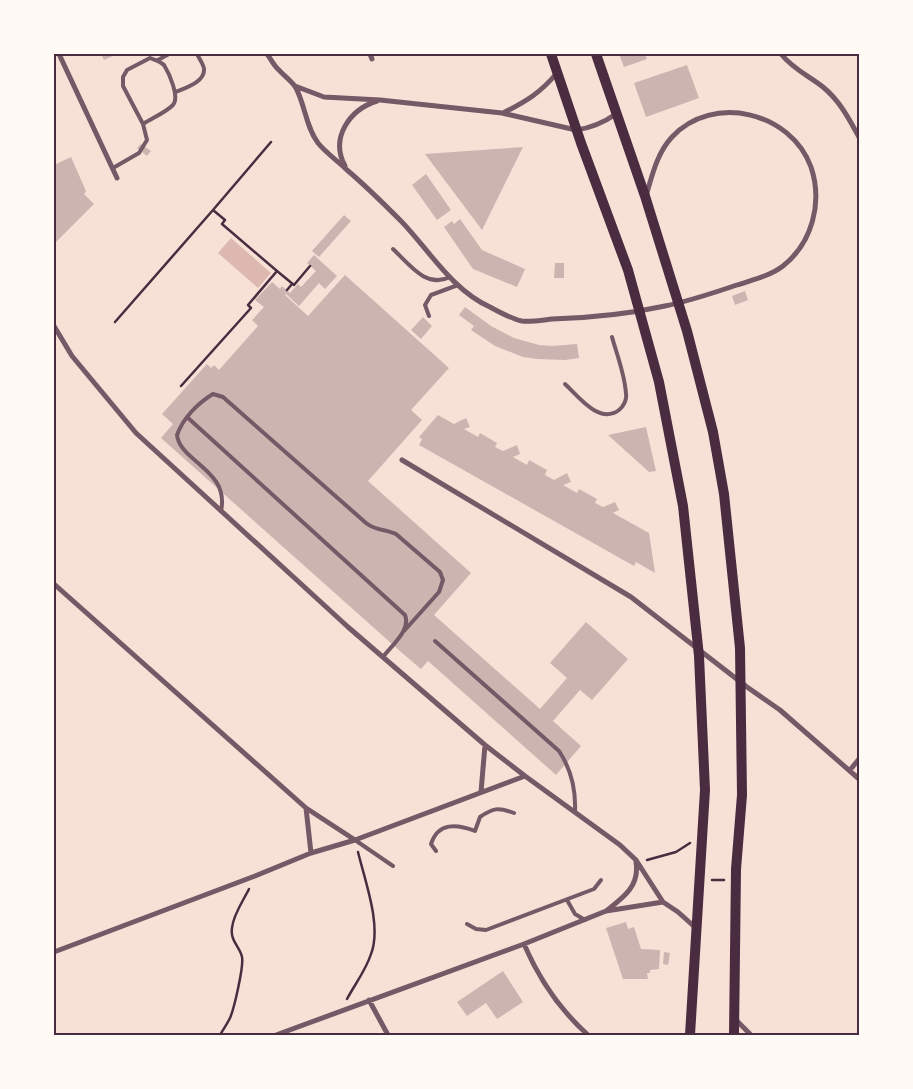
<svg xmlns="http://www.w3.org/2000/svg" width="913" height="1089" viewBox="0 0 913 1089" font-family="Karla,sans-serif">
  <style>
    .water { fill: #dcb8b0 }
    .building { fill: #ccb4b1 }
    .lines { fill: none; stroke-linecap: round; stroke-linejoin: round }
    .path { stroke: #4a2c40; stroke-width: 2.5 }
    .service { stroke: #755966; stroke-width: 4 }
    .minor { stroke: #755966; stroke-width: 5 }
    .secondary { stroke: #4a2c40; stroke-width: 10 }
    .neatline { fill: none; stroke: #4a2c40; stroke-width: 2 }
  </style>
  <rect width="100%" height="100%" fill="#f7e1d7"/>
  <!-- water -->
  <path class="water" d="M 231,238 L 271,273 L 258,288 L 218,253 Z"/>
  <!-- building -->
  <path class="building" d="M 101,54 L 117,54 L 104,60 Z
    M 619,54 L 645,54 L 647,59 L 624,67 Z
    M 687,65 L 699,98 L 646,117 L 634,83 Z
    M 141,144 L 151,151 L 147,156 L 137,148 Z
    M 523,147 L 482,230 L 425,154 Z
    M 71,157 L 86,191 L 84,194 L 94,204 L 54,244 L 54,165 Z
    M 426,174 L 451,210 L 437,220 L 412,185 Z
    M 344,215 L 351,221 L 319,257 L 312,251 Z
    M 460,219 L 482,250 L 525,269 L 517,287 L 473,269 L 444,227 L 452,221 L 454,224 Z
    M 314,255 L 337,276 L 325,289 L 319,283 L 299,306 L 286,294 L 285,295 L 308,316 L 345,275 L 449,368 L 411,410 L 422,420 L 368,481 L 471,573 L 434,615 L 540,709 L 567,678 L 550,663 L 586,622 L 628,659 L 592,700 L 580,690 L 553,721 L 581,746 L 556,775 L 428,661 L 421,669 L 401,652 L 161,438 L 173,424 L 162,414 L 207,364 L 211,368 L 214,365 L 219,370 L 258,326 L 252,320 L 264,307 L 255,300 L 272,282 L 280,289 L 282,286 L 290,293 L 298,284 L 301,287 L 316,271 L 307,263 Z
    M 555,263 L 564,263 L 564,278 L 554,278 Z
    M 745,291 L 748,300 L 735,305 L 732,296 Z
    M 465,307 L 491,326 L 514,338 L 539,345 L 552,346 L 577,344 L 579,358 L 565,360 L 537,359 L 523,357 L 495,346 L 471,330 L 474,326 L 459,315 Z
    M 423,317 L 432,326 L 421,339 L 411,330 Z
    M 438,415 L 454,424 L 466,418 L 470,427 L 464,429 L 478,437 L 480,433 L 497,443 L 495,447 L 503,451 L 517,445 L 520,454 L 513,457 L 527,465 L 529,460 L 547,470 L 545,475 L 554,480 L 567,473 L 571,482 L 563,485 L 577,493 L 579,489 L 597,499 L 595,503 L 603,507 L 615,502 L 619,510 L 613,513 L 649,533 L 655,573 L 636,562 L 634,566 L 419,445 L 422,439 L 419,437 Z
    M 646,427 L 656,471 L 649,472 L 608,435 Z
    M 626,922 L 628,929 L 634,927 L 641,949 L 660,950 L 659,969 L 650,970 L 650,973 L 647,973 L 648,979 L 623,979 L 606,928 Z
    M 664,952 L 670,953 L 668,965 L 663,964 Z
    M 503,971 L 523,1002 L 497,1019 L 486,1003 L 467,1016 L 457,1002 Z"/>
  <g class="lines">
    <!-- path -->
    <path class="path" d="M 277,271 L 294,285 L 310,266
      M 287,290 L 292,284
      M 115,322 L 213,210
      M 181,386 L 251,308 L 248,305 L 277,271 L 222,224 L 225,220 L 213,210 L 271,142
      M 647,860 L 676,852 L 690,843
      M 712,880 L 724,880
      M 347,999 C 355,984 366,970 371,954 C 382,926 365,881 358,852
      M 220,1035 C 223,1030 227,1024 230,1018 C 234,1009 244,966 242,957 C 240,947 230,941 232,928 C 233,915 243,901 249,889"/>
    <!-- service -->
    <path class="service" d="M 158,60 L 169,54
      M 176,92 C 185,88 205,82 204,69 C 204,65 199,58 197,54
      M 113,168 L 139,153 L 147,140 L 143,124 L 123,86 L 123,77 L 127,70 L 150,58 C 155,60 160,61 164,65 C 169,73 180,97 173,105 C 165,113 152,118 143,124
      M 393,249 C 409,264 426,289 450,277
      M 429,316 L 425,305 L 431,295 L 458,285
      M 565,384 C 578,396 599,425 619,410 C 623,407 627,400 626,394 C 625,375 617,355 612,337
      M 187,417 L 405,615 C 411,630 392,645 383,657
      M 221,511 C 230,470 180,462 177,435 C 183,418 198,403 213,394 L 223,397 L 366,523 C 376,531 386,529 396,534 L 440,572 L 443,580 L 439,592 L 404,631
      M 435,641 L 559,751 C 571,769 576,791 575,812
      M 355,840 L 393,866
      M 436,851 L 431,844 C 438,822 457,824 475,831 L 480,817 C 493,808 498,807 514,813
      M 567,900 L 575,914 L 585,920
      M 467,924 L 476,929 L 486,930 L 594,889 L 601,880"/>
    <!-- minor -->
    <path class="minor" d="M 59,54 L 117,178
      M 267,54 C 271,59 274,66 279,70 C 284,76 292,81 296,88 C 305,105 306,127 318,143 C 326,153 338,161 347,170 C 366,186 384,204 401,221 C 429,250 452,290 490,307 C 499,312 512,319 522,321 C 531,322 543,320 552,319 C 590,318 628,314 665,306 C 690,301 713,293 737,285 C 752,280 770,276 783,266 C 812,243 823,203 811,167 C 791,112 713,93 672,137 C 657,153 652,176 646,196
      M 370,54 L 372,59
      M 781,54 C 793,69 809,76 823,87 C 840,101 849,119 859,137
      M 295,86 L 324,97 L 380,100 L 502,113 L 576,130 C 592,128 603,123 616,114
      M 503,113 C 527,101 540,93 557,73
      M 345,166 C 330,138 349,110 377,101
      M 54,326 L 72,356 L 136,433 L 348,627 L 485,745 L 525,776 L 620,845 L 636,860 L 663,902 L 678,912 L 697,929
      M 402,460 L 631,597 L 747,687 L 780,710 L 859,779
      M 54,584 L 306,808 L 355,840
      M 850,770 L 859,759
      M 481,792 L 485,745
      M 306,808 L 311,853
      M 606,911 C 623,898 640,886 636,862
      M 524,944 C 539,979 559,1009 588,1035
      M 54,952 L 255,876 L 311,853 L 355,840 L 525,776
      M 369,1000 L 388,1035
      M 736,1020 L 751,1035
      M 276,1035 L 524,944 L 606,911 L 663,902"/>
    <!-- secondary -->
    <path class="secondary" d="M 551,54 L 581,143 L 628,270 L 659,382 L 683,506 L 699,656 L 705,790 L 690,1035
      M 596,54 L 645,196 L 687,331 L 713,432 L 724,494 L 740,648 L 742,795 L 736,869 L 734,1035"/>
  </g>
  <!-- border -->
  <rect width="913" height="1089" fill="none" stroke="#fffaf5" stroke-width="110"/>
  <rect x="55" y="55" width="803" height="979" class="neatline"/>
</svg>
